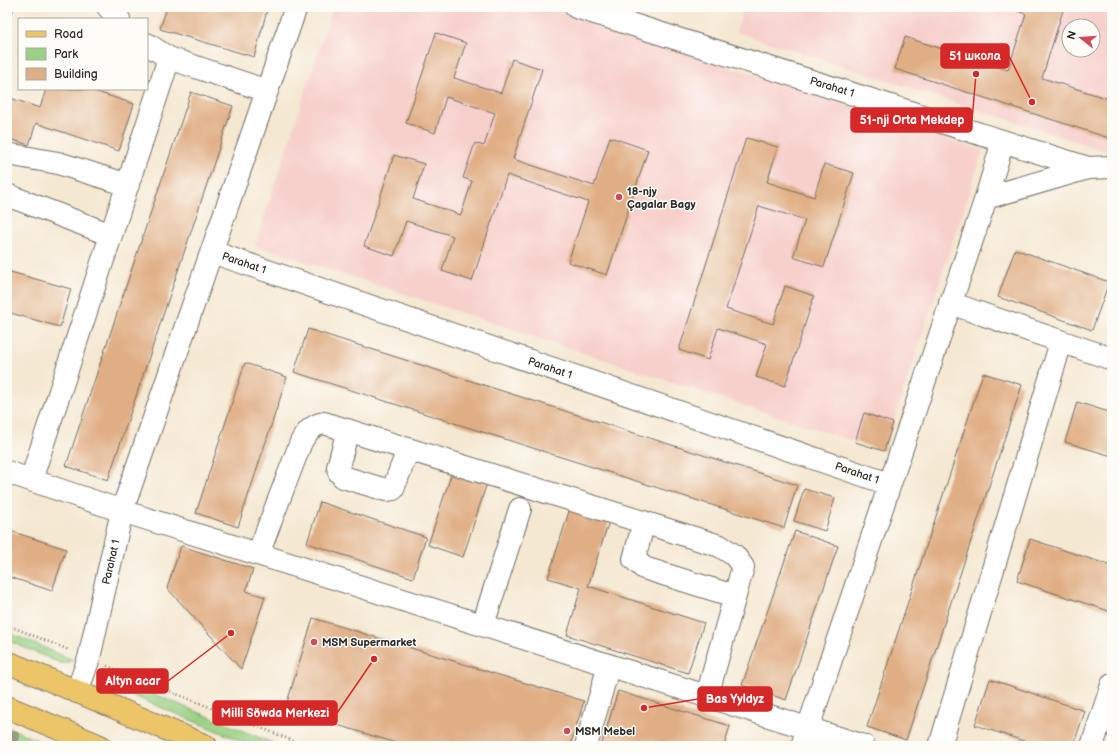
<svg xmlns="http://www.w3.org/2000/svg" width="1119" height="753" viewBox="0 0 1119 753" font-family="'Balsamiq Sans',sans-serif">
  <style>
    .built { fill: #f7d0cc; fill-rule: evenodd }
    .green { fill: #9ad183; stroke: #627e57 }
    .building { fill: #e0ae84 }
    .lines { fill: none; stroke-linecap: round; stroke-linejoin: round }
    .minor-casing { stroke: #716d65; stroke-width: 24 }
    .major-casing { stroke: #716d65; stroke-width: 24 }
    .path { stroke: #716d65; stroke-width: 2.5; stroke-dasharray: 1 3; stroke-linecap: butt }
    .minor { stroke: #fff; stroke-width: 22 }
    .major { stroke: #ecc569; stroke-width: 22 }
    .tree { fill: #989c84 }
    .poi-dot { fill: #d1495b; stroke: #fdfcf7; stroke-width: 1.5 }
    .labels { text-anchor: middle; dominant-baseline: central; stroke-width: 3; stroke-linejoin: round; paint-order: stroke }
    .street-label { font-size: 11px; fill: #2b2b2b; stroke: #fdfcf7 }
    .poi-label { font-size: 11px; font-weight: bold; fill: #2b2b2b; stroke: #fdfcf7; text-anchor: start }
    .leader { fill: none; stroke: #d62828; stroke-width: 1.5 }
    .callout-dot { fill: #d62828; stroke: #fdfcf7; stroke-width: 1.5 }
    .callout { fill: #d62828; stroke: #d62828; stroke-width: 1.5 }
    .callout-label { font-size: 12px; text-anchor: middle; font-weight: bold; fill: #fff }
  </style>
  <rect width="100%" height="100%" fill="#fdfcf7"/>
  <filter id="ink" filterUnits="userSpaceOnUse"><feTurbulence type="fractalNoise" baseFrequency=".025" numOctaves="2"/><feDisplacementMap in="SourceGraphic" scale="8" xChannelSelector="R" yChannelSelector="G"/><feConvolveMatrix kernelMatrix="1 2 1 2 8 2 1 2 1" color-interpolation-filters="sRGB"/></filter>
  <filter id="wash" filterUnits="userSpaceOnUse"><feTurbulence type="fractalNoise" baseFrequency=".012" numOctaves="4" result="noise"/><feDisplacementMap in="SourceGraphic" scale="16" xChannelSelector="R" yChannelSelector="G"/><feGaussianBlur stdDeviation="0.9" result="paint"/><feColorMatrix in="noise" values="0 0 0 0 0 0 0 0 0 0 0 0 0 0 0 0 0 1.4 0 .05"/><feComposite in="paint" operator="in"/></filter>
  <g filter="url(#wash)">
    <rect width="100%" height="100%" fill="#f4e8d1"/>
    <!-- built -->
    <path class="built" d="M 333,7 L 546,7 L 983,150 L 893,423 L 864,414 L 855,442 L 255,245 Z
      M 744,7 L 1112,7 L 1112,153 L 736,32 ZM 1069,26 L 1093,26 L 1093,50 L 1069,50 Z"/>
    <!-- green -->
    <path class="green" d="M 7,632 L 73,660 L 65,663 L 60,663 L 7,640 Z
      M 108,675 L 280,746 L 253,746 L 112,687 L 107,680 Z
      M 7,727 L 51,746 L 19,746 L 7,741 Z"/>
    <g id="blocks">
      <!-- building -->
      <path class="building" d="M 7,7 L 14,7 L 7,27 Z
        M 167,7 L 268,7 L 254,57 L 160,29 Z
        M 1006,7 L 1064,7 L 1042,78 L 1112,100 L 1112,139 L 895,69 L 905,37 L 1008,70 L 1026,14 Z
        M 436,33 L 466,43 L 454,78 L 501,93 L 512,59 L 542,69 L 513,159 L 594,186 L 610,137 L 648,150 L 607,275 L 568,262 L 588,202 L 507,175 L 472,281 L 442,271 L 453,236 L 406,221 L 394,256 L 364,246 L 394,155 L 424,164 L 413,199 L 461,215 L 472,181 L 463,178 L 475,143 L 484,146 L 495,113 L 446,97 L 435,133 L 406,123 Z
        M 46,89 L 88,89 L 134,104 L 119,151 L 36,123 L 29,145 L 7,138 L 7,97 L 40,108 Z
        M 191,92 L 233,106 L 108,480 L 66,466 Z
        M 746,138 L 778,147 L 767,182 L 814,197 L 824,164 L 854,173 L 824,267 L 793,257 L 805,220 L 759,206 L 726,309 L 773,324 L 785,286 L 814,296 L 785,386 L 756,377 L 767,344 L 718,328 L 708,360 L 679,350 Z
        M 1015,249 L 1109,282 L 1092,330 L 998,297 Z
        M 7,271 L 71,289 L 60,327 L 7,312 Z
        M 308,329 L 797,485 L 784,528 L 294,372 Z
        M 245,363 L 287,377 L 238,527 L 196,513 Z
        M 983,373 L 1022,385 L 906,740 L 867,727 Z
        M 1077,402 L 1112,413 L 1112,456 L 1065,442 Z
        M 864,413 L 893,423 L 884,451 L 855,442 Z
        M 452,472 L 487,483 L 463,557 L 428,545 Z
        M 804,489 L 835,498 L 825,531 L 794,521 Z
        M 320,502 L 426,537 L 413,578 L 307,543 Z
        M 572,502 L 611,515 L 588,586 L 704,623 L 688,673 L 567,635 L 581,588 L 548,578 Z
        M 7,530 L 66,549 L 52,591 L 7,576 Z
        M 795,531 L 838,546 L 786,700 L 742,685 Z
        M 1030,539 L 1112,566 L 1112,612 L 1017,581 Z
        M 181,546 L 253,569 L 246,591 L 265,597 L 241,669 L 167,588 Z
        M 313,618 L 584,701 L 570,746 L 406,746 L 285,709 Z
        M 990,679 L 1085,711 L 1073,746 L 1039,746 L 975,725 Z
        M 618,691 L 730,726 L 724,746 L 601,746 Z"/>
    </g>
  </g>
  <g filter="url(#ink)">
    <use href="#blocks" fill-opacity="0" stroke="#716d65" stroke-width="1"/>
    <g class="lines">
      <defs>
        <path id="minor" d="M 108,7 L 119,19
          M 576,7 L 1088,168
          M 147,44 L 169,58 L 267,91
          M 7,154 L 58,163 L 128,185
          M 7,195 L 111,235
          M 986,198 L 1003,141
          M 212,252 L 889,484
          M 950,303 L 1112,359
          M 348,430 L 338,467 L 339,472 L 343,477 L 386,490 L 393,489 L 408,450
          M 7,472 L 122,511 L 864,746
          M 31,480 L 169,58
          M 644,522 L 634,559 L 644,568 L 734,596
          M 258,554 L 301,442 C 307,432 312,425 324,423 L 720,546 L 734,555 L 743,567 L 707,696
          M 483,625 L 520,509
          M 77,692 L 89,658 L 122,511 L 296,7
          M 586,746 L 609,665
          M 802,746 L 986,198 L 1088,168 L 1112,167
          M 940,746 L 1061,342
          M 1092,746 L 1112,685"/>
        <path id="major" d="M 7,662 L 206,746
          M 7,707 L 100,746"/>
      </defs>
      <!-- minor casing -->
      <use href="#minor" class="minor-casing"/>
      <!-- major casing -->
      <use href="#major" class="major-casing"/>
      <!-- path -->
      <path class="path" d="M 7,625 L 69,650
        M 107,666 L 306,746"/>
      <!-- minor -->
      <use href="#minor" class="minor"/>
      <!-- major -->
      <use href="#major" class="major"/>
    </g>
    <!-- trees -->
    <circle class="tree" cx="14" cy="737" r="6"/>
  </g>
  <!-- markers -->
  <g class="poi-dot">
    <circle cx="619" cy="197" r="4"/>
    <circle cx="314" cy="642" r="4"/>
    <circle cx="567" cy="731" r="4"/>
  </g>
  <g class="labels">
    <!-- street labels -->
    <g class="street-label">
      <text transform="translate(832 87) rotate(17)">Parahat 1</text>
      <text transform="translate(244 263) rotate(19)">Parahat 1</text>
      <text transform="translate(550 368) rotate(19)">Parahat 1</text>
      <text transform="translate(857 473) rotate(19)">Parahat 1</text>
      <text transform="translate(111 562) rotate(-77)">Parahat 1</text>
    </g>
    <!-- poi labels -->
    <g class="poi-label">
      <text x="627" y="191">18-njy<tspan x="627" dy="13">Çagalar Bagy</tspan></text>
      <text x="322" y="642">MSM Supermarket</text>
      <text x="575" y="731">MSM Mebel</text>
    </g>
  </g>
  <!-- callouts -->
  <path class="leader" d="M1032 102L1009 56M976 74L972 120M231 633L168 681M644 708L698 699M374 659L337 713"/>
  <g class="callout-dot">
    <circle cx="1032" cy="102" r="4"/>
    <circle cx="976" cy="74" r="4"/>
    <circle cx="231" cy="633" r="4"/>
    <circle cx="644" cy="708" r="4"/>
    <circle cx="374" cy="659" r="4"/>
  </g>
  <g class="callout">
    <rect x="941" y="44" width="68" height="24" rx="4"/>
    <rect x="851" y="108" width="121" height="24" rx="4"/>
    <rect x="97" y="669" width="71" height="24" rx="4"/>
    <rect x="698" y="687" width="74" height="24" rx="4"/>
    <rect x="213" y="701" width="124" height="24" rx="4"/>
  </g>
  <g class="callout-label">
    <text x="975" y="60">51 школа</text>
    <text x="912" y="124">51-nji Orta Mekdep</text>
    <text x="133" y="685">Altyn acar</text>
    <text x="735" y="703">Bas Yyldyz</text>
    <text x="275" y="717">Milli Söwda Merkezi</text>
  </g>
  <!-- margin -->
  <rect width="1119" height="753" fill="none" stroke="#fdfcf7" stroke-width="24"/>
  <!-- legend -->
  <rect x="18" y="18" width="130" height="72" fill="#fdfcf7" stroke="#a9a8a5"/>
  <rect x="26" y="31" width="20" height="6" fill="#ecc569" stroke="#a9a8a5"/>
  <text x="54" y="38" font-size="12" fill="#2b2b2b">Road</text>
  <rect x="26" y="48" width="20" height="12" fill="#9ad183" stroke="#a9a8a5"/>
  <text x="54" y="58" font-size="12" fill="#2b2b2b">Park</text>
  <rect x="26" y="68" width="20" height="12" fill="#e0ae84" stroke="#a9a8a5"/>
  <text x="54" y="78" font-size="12" fill="#2b2b2b">Building</text>
  <!-- north arrow -->
  <g transform="translate(1081 38) rotate(287)"><circle r="19" fill="#fdfcf7" stroke="#a9a8a5"/>
  <path d="M0-3L7 15L0 10L-7 15Z" fill="#d1495b"/>
  <text y="-6" font-size="11" font-weight="bold" text-anchor="middle" fill="#2b2b2b">N</text>
  </g>
</svg>
